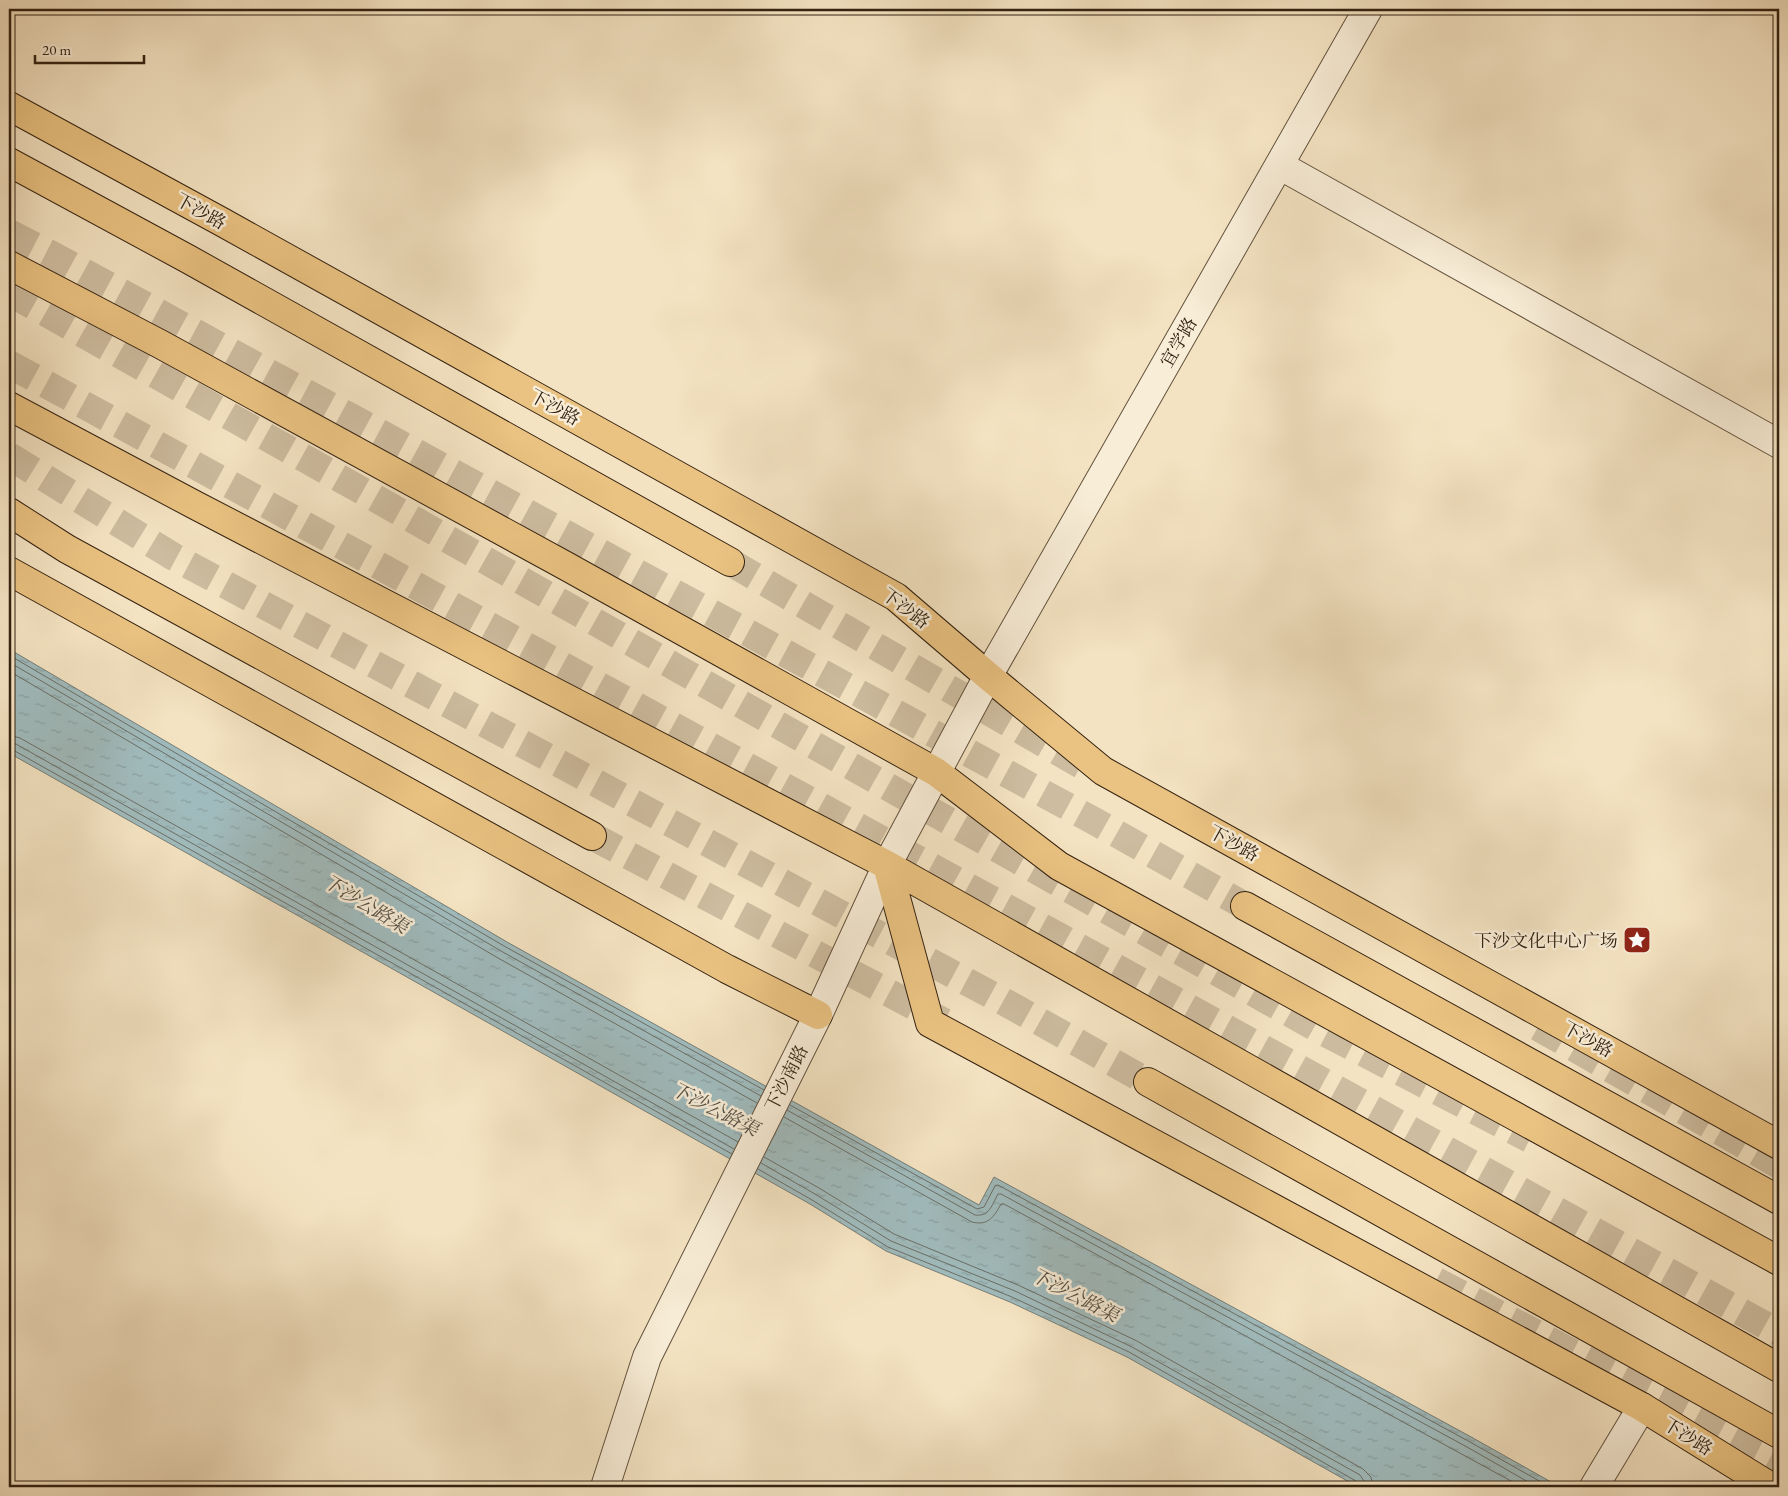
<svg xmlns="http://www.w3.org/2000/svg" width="1788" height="1496" viewBox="0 0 1788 1496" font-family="'EB Garamond','Noto Serif SC',serif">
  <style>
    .water { fill: url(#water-ripples); stroke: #747e78 }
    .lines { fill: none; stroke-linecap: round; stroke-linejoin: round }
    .shore { stroke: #6a6e67; stroke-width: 1 }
    .highway-tunnel { stroke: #cdbc9f; stroke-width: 28; stroke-dasharray: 28 14; stroke-linecap: butt }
    .minor-casing { stroke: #63523d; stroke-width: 30 }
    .major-casing { stroke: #321; stroke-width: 30 }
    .highway-casing { stroke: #321; stroke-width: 30 }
    .minor { stroke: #f8edd7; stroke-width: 28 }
    .major { stroke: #eac281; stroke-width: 28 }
    .highway { stroke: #eac281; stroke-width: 28 }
    .labels { text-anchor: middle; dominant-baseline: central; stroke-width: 5; stroke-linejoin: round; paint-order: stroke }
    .street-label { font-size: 18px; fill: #321; stroke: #f8edd7 }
    .poi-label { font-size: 18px; fill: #321; stroke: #f8edd7; text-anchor: end }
    .water-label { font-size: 19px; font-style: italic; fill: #545045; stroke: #f8edd7 }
  </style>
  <defs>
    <pattern id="water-ripples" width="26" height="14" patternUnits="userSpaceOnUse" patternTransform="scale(1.25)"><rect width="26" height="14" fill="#a0bbbd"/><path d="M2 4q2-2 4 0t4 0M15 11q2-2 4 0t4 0" fill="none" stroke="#8aa0a1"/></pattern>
  </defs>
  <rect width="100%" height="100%" fill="#f4e3c2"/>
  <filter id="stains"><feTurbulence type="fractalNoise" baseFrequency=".004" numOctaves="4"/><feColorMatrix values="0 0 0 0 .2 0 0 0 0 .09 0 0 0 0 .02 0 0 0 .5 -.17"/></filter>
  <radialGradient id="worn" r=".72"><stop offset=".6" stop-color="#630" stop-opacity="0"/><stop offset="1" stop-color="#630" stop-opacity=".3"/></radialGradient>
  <!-- water -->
  <path class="water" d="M 9,649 L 507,942 L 979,1205 L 994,1177 L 1473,1438 L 1560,1487 L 1358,1487 L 1127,1357 L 1010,1302 L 886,1251 L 810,1204 L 9,753 Z"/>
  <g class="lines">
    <!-- shore -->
    <path class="shore" d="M 9,655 L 504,946 L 764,1090
      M 9,662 L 501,951 L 761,1096
      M 9,671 L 498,958 L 757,1103
      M 9,735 L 20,738 L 738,1142
      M 9,743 L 16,744 L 734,1149
      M 9,749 L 13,750 L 732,1154
      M 790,1105 L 977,1209 L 984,1207 L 995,1186 L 998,1185 L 1470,1442 L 1550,1487
      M 787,1110 L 975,1215 C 989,1217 992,1205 998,1194 L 1001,1194 L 1467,1447 L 1537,1487
      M 784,1117 L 972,1222 C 988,1226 994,1217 1001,1204 L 1004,1204 L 1522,1487
      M 764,1157 L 819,1188 L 894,1234 L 1018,1285 L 1135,1340 L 1363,1469 L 1371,1477 L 1373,1487
      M 761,1163 L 815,1194 L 891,1241 L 1015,1291 L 1132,1347 L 1360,1475 L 1364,1481 L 1366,1487
      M 758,1169 L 812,1200 L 888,1247 L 1012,1297 L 1129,1352 L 1356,1481 L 1359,1487"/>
    <!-- highway-tunnel -->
    <path class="highway-tunnel" d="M 9,233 L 54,256 L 1096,822 L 1245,906
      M 9,292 L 1320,1030 L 1530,1139
      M 9,364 L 1093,955 L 1779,1333
      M 9,456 L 174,557 L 1001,1000 L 1148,1082
      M 730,562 L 1090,770
      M 592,836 L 944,1022
      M 1538,1027 L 1779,1165
      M 1436,1281 L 1779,1461"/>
    <defs>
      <path id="minor" d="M 1279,165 L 1779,444
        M 605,1487 L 647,1357 L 818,1015 L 887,865 L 988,676 L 1368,9
        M 1594,1487 L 1642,1407"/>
      <path id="major" d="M 9,106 L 222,222 L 896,597 L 988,676 L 1103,771 L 1779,1145
        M 9,265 L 160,344 L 566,566 L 936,772 L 1059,866 L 1779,1261
        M 9,406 L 195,505 L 887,865 L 1779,1368
        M 9,571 L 727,969 L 818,1015
        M 887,865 L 930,1023 L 1642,1407 L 1771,1487"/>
      <path id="highway" d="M 9,162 L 188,259 L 730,562
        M 9,512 L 67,549 L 592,836
        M 1245,906 L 1779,1200
        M 1148,1082 L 1779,1434"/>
    </defs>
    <!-- minor casing -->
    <use href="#minor" class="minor-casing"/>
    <!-- major casing -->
    <use href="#major" class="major-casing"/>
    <!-- highway casing -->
    <use href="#highway" class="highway-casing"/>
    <!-- minor -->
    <use href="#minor" class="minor"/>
    <!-- major -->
    <use href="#major" class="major"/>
    <!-- highway -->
    <use href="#highway" class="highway"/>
  </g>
  <!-- icons -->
  <defs>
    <symbol id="sight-square" viewBox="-11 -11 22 22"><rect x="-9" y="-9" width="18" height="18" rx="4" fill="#8f2418" stroke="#f8edd7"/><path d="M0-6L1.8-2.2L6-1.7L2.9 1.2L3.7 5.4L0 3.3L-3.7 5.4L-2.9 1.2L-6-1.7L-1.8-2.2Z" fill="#fff"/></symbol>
  </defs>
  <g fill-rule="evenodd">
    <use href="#sight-square" x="1621" y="924" width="32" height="32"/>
  </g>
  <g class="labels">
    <!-- street labels -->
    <g class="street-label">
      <text transform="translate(201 211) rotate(29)">下沙路</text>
      <text transform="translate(1178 342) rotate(-60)">宜学路</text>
      <text transform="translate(555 407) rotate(29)">下沙路</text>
      <text transform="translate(906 608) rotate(37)">下沙路</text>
      <text transform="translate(1234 843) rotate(29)">下沙路</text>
      <text transform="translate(1588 1039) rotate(29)">下沙路</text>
      <text transform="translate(786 1078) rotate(-63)">下沙南路</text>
      <text transform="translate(1688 1436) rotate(32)">下沙路</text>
    </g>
    <!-- poi labels -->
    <g class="poi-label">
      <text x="1618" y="940">下沙文化中心广场</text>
    </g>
    <!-- water labels -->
    <g class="water-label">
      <text transform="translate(366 904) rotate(31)">下沙公路渠</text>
      <text transform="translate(715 1109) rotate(27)">下沙公路渠</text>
      <text transform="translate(1075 1295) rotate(27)">下沙公路渠</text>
    </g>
  </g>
  <!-- margin -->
  <rect width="1788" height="1496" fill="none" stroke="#f4e3c2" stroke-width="30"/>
  <rect x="10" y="10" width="1768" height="1476" fill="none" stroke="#321" stroke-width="2.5"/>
  <rect x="15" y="15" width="1758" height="1466" fill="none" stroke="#321"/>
  <!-- scale -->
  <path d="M35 55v8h109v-8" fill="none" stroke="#332211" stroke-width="2.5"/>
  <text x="42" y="55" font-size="15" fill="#332211" stroke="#f8edd7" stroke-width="4" paint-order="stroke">20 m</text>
  <rect width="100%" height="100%" filter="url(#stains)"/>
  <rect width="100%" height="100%" fill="url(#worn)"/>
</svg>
